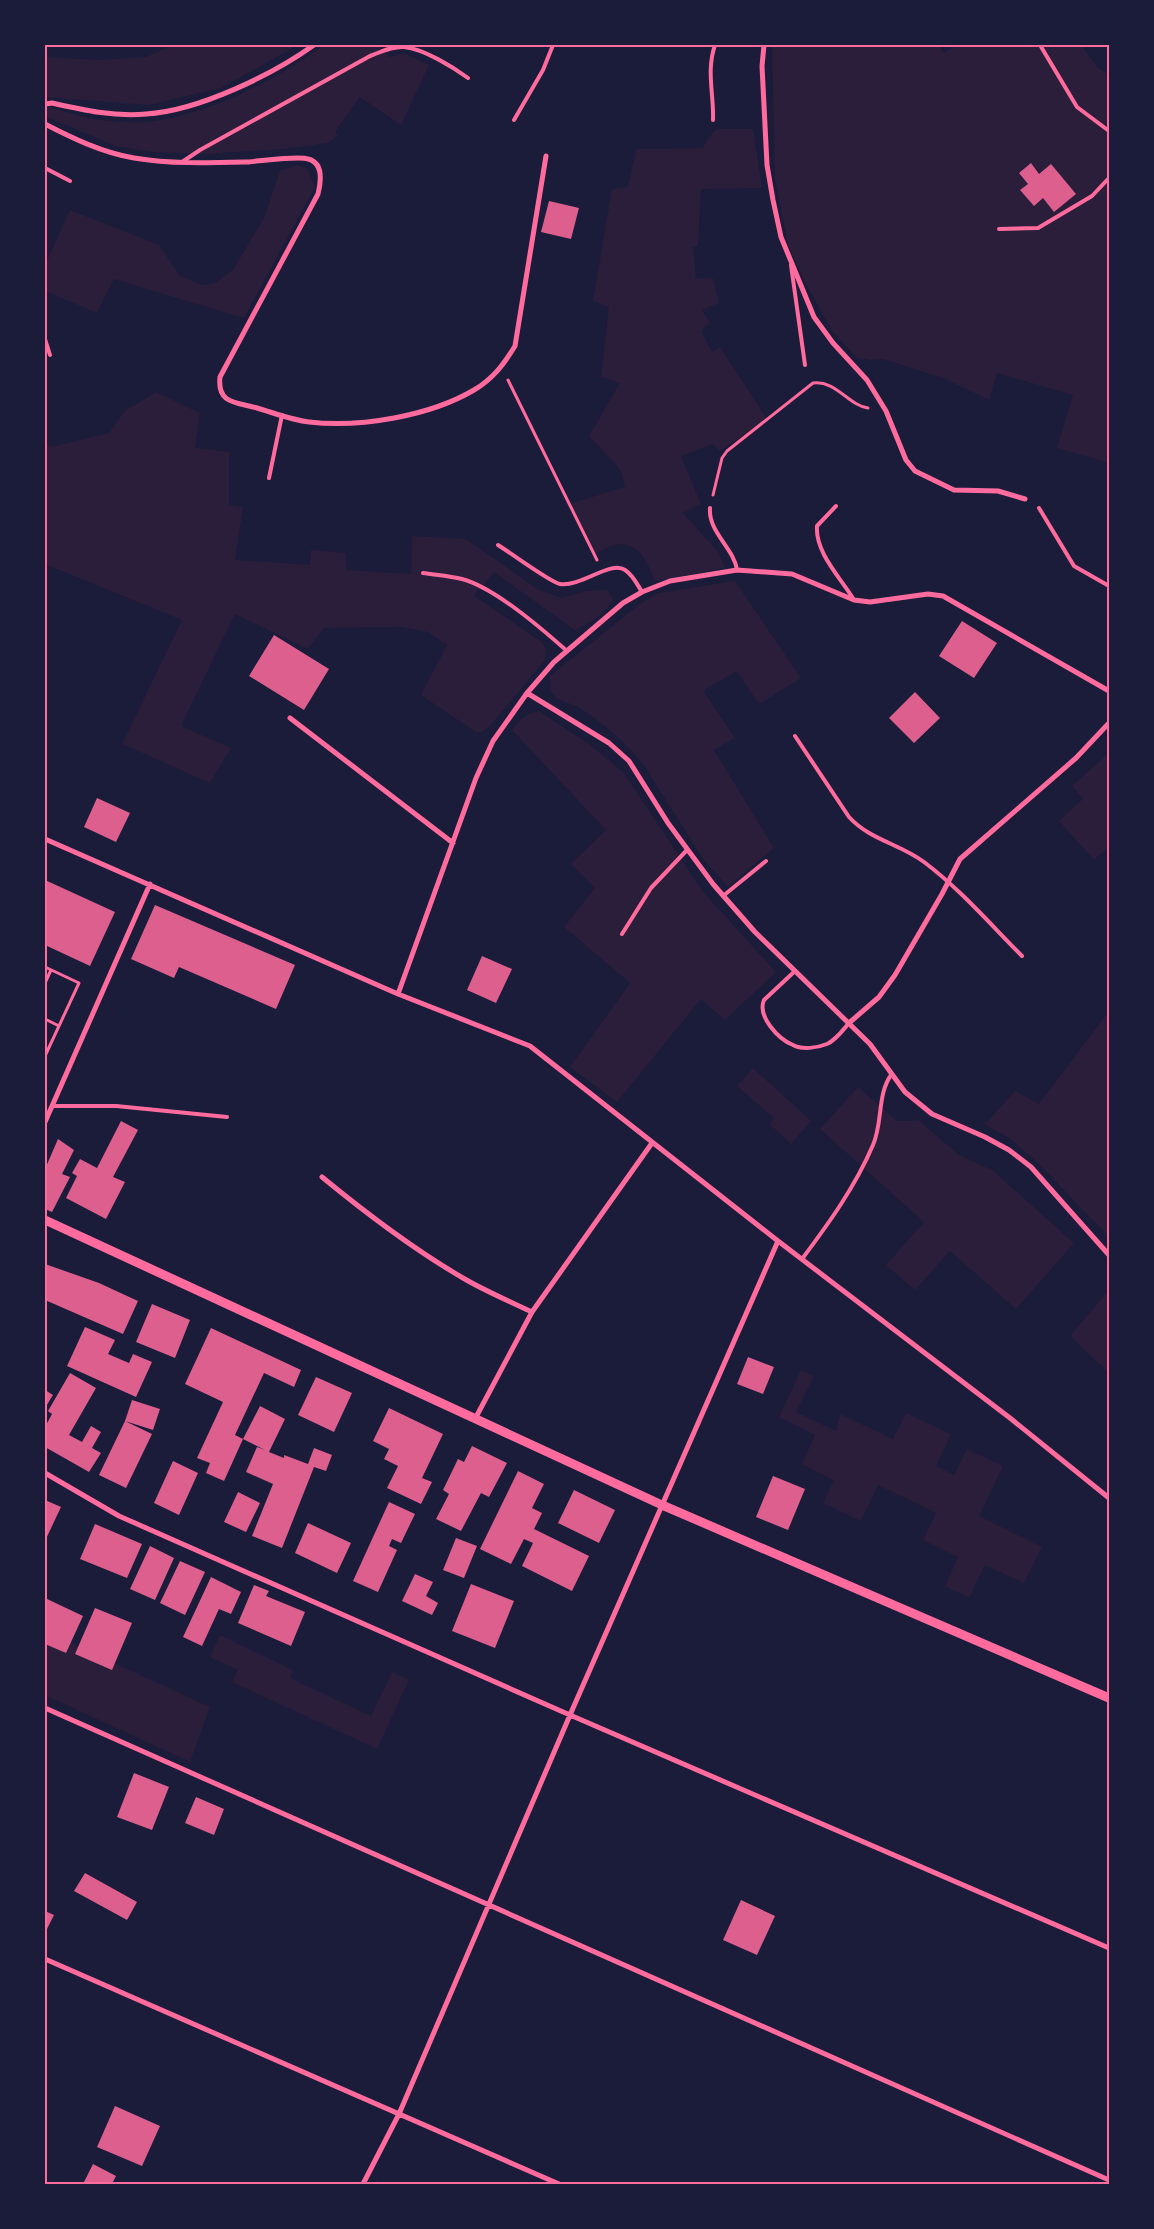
<svg xmlns="http://www.w3.org/2000/svg" width="1154" height="2229" viewBox="0 0 1154 2229" font-family="'DejaVu Sans',sans-serif">
  <style>
    .green { fill: #2a1e3b }
    .building { fill: #dd5f8e }
    .lines { fill: none; stroke-linecap: round; stroke-linejoin: round }
    .path { stroke: #ff6b9d; stroke-width: 3 }
    .service { stroke: #ff6b9d; stroke-width: 4 }
    .minor { stroke: #ff6b9d; stroke-width: 5 }
    .tertiary { stroke: #ff6b9d; stroke-width: 9 }
    .neatline { fill: none; stroke: #ff6b9d; stroke-width: 2 }
  </style>
  <rect width="100%" height="100%" fill="#1b1b3a"/>
  <!-- green -->
  <path class="green" d="M 173,45 L 298,45 L 221,88 L 149,105 L 45,97 L 45,57 L 98,60 L 146,57 Z
    M 324,45 L 378,45 L 389,57 L 404,53 L 429,65 L 401,125 L 360,97 L 335,132 L 338,135 L 328,143 L 283,149 L 205,154 L 153,152 L 115,146 L 45,116 L 45,108 L 47,107 C 67,111 89,120 110,121 C 122,122 136,123 148,122 C 208,115 276,80 324,45 Z
    M 772,45 L 939,45 L 943,53 L 958,45 L 1081,45 L 1097,67 L 1109,75 L 1109,463 L 1057,448 L 1073,395 L 997,373 L 989,400 L 943,378 L 883,359 L 871,360 L 857,358 L 832,331 L 805,282 L 788,245 L 775,178 Z
    M 717,129 L 753,129 L 762,188 L 701,189 L 698,246 L 693,247 L 696,279 L 713,278 L 719,303 L 702,310 L 710,323 L 701,331 L 712,352 L 720,347 L 767,419 L 720,451 L 713,444 L 681,456 L 701,504 L 683,513 L 719,553 L 725,568 L 655,581 C 642,548 630,533 595,554 L 569,504 L 625,487 L 620,469 L 589,436 L 620,383 L 601,377 L 609,307 L 593,301 L 612,189 L 628,187 L 636,149 L 703,148 L 708,138 Z
    M 296,165 L 307,168 L 315,187 L 244,318 L 114,279 L 97,313 L 45,291 L 45,265 L 70,210 L 159,245 L 179,275 L 202,285 L 215,283 L 233,270 L 264,218 L 280,171 Z
    M 156,392 L 200,413 L 195,448 L 229,452 L 229,505 L 243,507 L 235,560 L 310,565 L 311,550 L 346,553 L 346,570 L 411,574 L 412,536 L 466,539 L 539,590 L 562,598 L 586,591 L 607,590 L 613,599 C 606,613 590,624 575,630 L 494,572 L 474,596 L 542,642 L 546,651 L 545,660 L 490,726 L 482,732 L 476,732 L 421,695 L 447,645 L 428,632 L 401,627 L 324,628 L 308,649 L 235,614 L 181,726 L 231,748 L 210,783 L 122,744 L 182,620 L 45,564 L 45,444 L 51,447 L 109,433 L 125,411 Z
    M 735,581 L 801,678 L 759,704 L 737,671 L 703,691 L 735,738 L 714,750 L 774,848 L 728,887 L 704,860 L 651,777 C 640,754 599,719 578,707 C 571,703 561,702 556,697 C 549,692 550,683 550,676 L 641,603 L 658,593 Z
    M 539,711 L 589,744 L 624,773 L 703,892 L 776,972 L 725,1020 L 701,999 L 617,1102 L 570,1067 L 630,983 L 564,927 L 595,888 L 571,864 L 606,830 L 512,730 C 520,720 526,713 539,711 Z
    M 1109,753 L 1109,846 L 1094,860 L 1059,821 L 1083,799 L 1072,786 Z
    M 1106,1015 L 1109,1018 L 1109,1237 L 1034,1159 L 1009,1138 L 982,1123 L 987,1122 L 1015,1091 L 1039,1104 Z
    M 753,1068 L 820,1129 L 858,1087 L 897,1121 L 919,1121 L 959,1155 L 992,1170 L 1074,1243 L 1016,1309 L 950,1251 L 915,1290 L 886,1265 L 924,1222 L 811,1121 L 791,1144 L 769,1124 L 774,1118 L 737,1086 Z
    M 1109,1290 L 1109,1373 L 1070,1336 Z
    M 801,1370 L 814,1376 L 796,1412 L 836,1431 L 840,1414 L 893,1439 L 906,1413 L 951,1434 L 936,1466 L 954,1475 L 967,1449 L 1003,1466 L 979,1516 L 1042,1547 L 1024,1583 L 985,1565 L 969,1598 L 945,1586 L 958,1557 L 923,1540 L 936,1513 L 878,1485 L 861,1521 L 823,1503 L 834,1480 L 802,1464 L 815,1435 L 779,1417 Z
    M 45,1631 L 210,1707 L 190,1762 L 45,1695 Z
    M 220,1635 L 293,1670 L 290,1678 L 371,1716 L 392,1672 L 409,1680 L 377,1749 L 232,1682 L 238,1670 L 210,1657 Z"/>
  <!-- building -->
  <path class="building" d="M 1031,163 L 1039,174 L 1051,164 L 1076,194 L 1054,212 L 1043,198 L 1034,206 L 1020,190 L 1028,184 L 1019,173 Z
    M 549,201 L 579,208 L 571,239 L 541,232 Z
    M 962,621 L 997,643 L 974,678 L 939,656 Z
    M 274,635 L 329,669 L 304,710 L 249,676 Z
    M 915,692 L 940,718 L 914,743 L 889,718 Z
    M 97,798 L 130,813 L 116,842 L 84,827 Z
    M 45,880 L 115,912 L 90,966 L 45,945 Z
    M 155,905 L 295,965 L 276,1009 L 179,967 L 174,978 L 131,959 Z
    M 482,956 L 512,969 L 496,1003 L 467,990 Z
    M 121,1121 L 138,1130 L 113,1177 L 125,1182 L 106,1219 L 66,1198 L 77,1176 L 72,1173 L 80,1159 L 97,1168 Z
    M 58,1139 L 74,1150 L 62,1174 L 70,1177 L 52,1212 L 45,1209 L 45,1169 Z
    M 45,1264 L 99,1283 L 138,1301 L 123,1334 L 45,1300 Z
    M 152,1304 L 190,1320 L 175,1358 L 136,1342 Z
    M 85,1327 L 115,1340 L 108,1354 L 129,1363 L 133,1354 L 152,1362 L 136,1397 L 67,1366 Z
    M 211,1328 L 301,1370 L 294,1387 L 264,1373 L 235,1435 L 243,1439 L 260,1406 L 285,1419 L 269,1452 L 284,1458 L 284,1455 L 308,1464 L 314,1448 L 332,1455 L 326,1471 L 314,1467 L 282,1548 L 252,1536 L 273,1484 L 246,1472 L 257,1447 L 265,1450 L 243,1439 L 224,1481 L 206,1473 L 210,1463 L 197,1458 L 223,1402 L 185,1384 Z
    M 748,1357 L 774,1367 L 763,1394 L 737,1384 Z
    M 70,1373 L 96,1388 L 69,1435 L 82,1442 L 91,1426 L 101,1432 L 92,1448 L 101,1453 L 89,1472 L 45,1447 L 45,1427 L 52,1414 L 48,1411 Z
    M 316,1377 L 352,1393 L 334,1432 L 298,1415 Z
    M 45,1390 L 53,1395 L 45,1408 Z
    M 132,1400 L 160,1409 L 153,1430 L 125,1421 L 152,1434 L 126,1488 L 99,1475 L 125,1421 Z
    M 389,1408 L 443,1434 L 422,1478 L 432,1482 L 421,1504 L 387,1488 L 398,1466 L 384,1459 L 389,1449 L 373,1441 Z
    M 472,1446 L 507,1463 L 489,1497 L 481,1493 L 461,1531 L 436,1519 L 449,1494 L 443,1490 L 458,1459 L 464,1462 Z
    M 173,1461 L 198,1473 L 179,1515 L 154,1503 Z
    M 518,1471 L 544,1484 L 532,1508 L 542,1513 L 534,1529 L 589,1556 L 572,1591 L 522,1566 L 533,1543 L 524,1539 L 511,1564 L 480,1549 Z
    M 773,1476 L 805,1489 L 788,1530 L 756,1517 Z
    M 574,1490 L 615,1510 L 599,1543 L 558,1523 Z
    M 238,1492 L 260,1503 L 246,1532 L 224,1522 Z
    M 45,1500 L 61,1507 L 45,1541 Z
    M 389,1502 L 415,1514 L 401,1543 L 392,1539 L 389,1546 L 397,1550 L 378,1592 L 353,1581 Z
    M 308,1523 L 351,1543 L 337,1573 L 295,1553 Z
    M 95,1524 L 142,1544 L 127,1578 L 80,1559 Z
    M 456,1538 L 477,1546 L 464,1578 L 443,1570 Z
    M 150,1546 L 174,1558 L 155,1600 L 130,1589 Z
    M 180,1561 L 205,1572 L 185,1615 L 160,1603 Z
    M 415,1574 L 433,1582 L 426,1596 L 438,1603 L 432,1615 L 402,1601 Z
    M 211,1577 L 241,1592 L 231,1614 L 219,1609 L 202,1646 L 183,1637 Z
    M 471,1584 L 514,1601 L 495,1648 L 452,1631 Z
    M 254,1585 L 269,1591 L 266,1596 L 305,1612 L 291,1646 L 238,1623 Z
    M 45,1598 L 83,1616 L 66,1653 L 45,1644 Z
    M 95,1608 L 132,1623 L 112,1670 L 75,1654 Z
    M 134,1773 L 169,1787 L 152,1830 L 117,1817 Z
    M 196,1797 L 224,1809 L 214,1835 L 185,1823 Z
    M 85,1873 L 137,1902 L 127,1920 L 74,1891 Z
    M 741,1900 L 775,1916 L 757,1955 L 723,1940 Z
    M 45,1911 L 54,1915 L 45,1933 Z
    M 115,2106 L 160,2126 L 142,2166 L 97,2147 Z
    M 93,2164 L 116,2176 L 112,2184 L 83,2184 Z"/>
  <g class="lines">
    <!-- path -->
    <path class="path" d="M 508,380 L 597,560
      M 713,495 L 722,458 L 727,451 L 813,383 C 836,380 848,405 868,408
      M 45,967 L 79,983 L 45,1056
      M 45,983 L 51,970
      M 45,1019 L 59,1026"/>
    <!-- service -->
    <path class="service" d="M 1040,45 L 1077,107 L 1109,131
      M 514,120 L 543,70 L 553,45
      M 713,120 C 714,94 706,71 715,45
      M 182,162 L 200,150 L 370,56 C 381,52 392,46 404,47 C 424,49 453,67 468,78
      M 45,168 L 70,181
      M 999,229 L 1038,228 L 1092,196 L 1109,178
      M 791,265 L 805,365
      M 45,339 L 50,355
      M 269,478 L 282,415
      M 836,506 L 817,526 C 815,553 841,578 854,600
      M 710,508 C 708,532 734,548 737,570
      M 1039,508 L 1074,566 L 1109,586
      M 498,545 C 508,551 551,583 560,584 C 581,587 611,560 625,570 C 633,575 637,584 642,592
      M 423,573 C 436,575 450,576 462,579 C 495,588 541,628 567,651
      M 795,736 L 849,817 C 870,840 900,844 924,862 C 960,889 990,924 1022,956
      M 723,896 L 766,861
      M 622,934 L 651,888 L 687,850
      M 795,971 L 764,1000 C 757,1016 778,1039 793,1045 C 802,1050 817,1048 827,1044 C 836,1040 843,1030 849,1023
      M 52,1106 L 116,1106 L 227,1117
      M 802,1259 C 829,1223 855,1187 873,1145 C 883,1122 877,1095 891,1075"/>
    <!-- minor -->
    <path class="minor" d="M 764,45 L 762,66 L 767,165 L 773,200 L 781,237 L 814,317 L 833,343 L 867,380 L 886,411 L 906,460 L 915,471 L 954,490 L 998,491 L 1025,499
      M 45,104 L 52,103 C 83,110 114,117 146,114 C 198,111 272,75 314,45
      M 45,124 C 72,138 103,153 134,158 C 170,164 207,163 244,162 C 257,162 298,155 308,159 C 324,163 321,182 318,194 L 220,377 C 217,404 236,402 257,408 C 274,413 292,420 309,422 C 360,428 430,416 474,390 C 493,379 504,364 515,346 L 546,156
      M 527,693 L 609,743 L 629,761 L 668,823 L 713,884 L 755,932 L 870,1044 L 905,1092 L 932,1114 L 985,1137 L 1009,1150 L 1031,1167 L 1109,1255
      M 290,718 L 453,843
      M 45,839 L 398,994 L 530,1046 L 778,1241 L 1010,1418 L 1109,1498
      M 398,994 L 476,778 L 493,741 L 527,693 L 554,662 L 623,603 L 642,592 L 670,581 L 737,570 L 792,574 L 854,600 L 870,602 L 928,594 L 943,596 L 1109,691
      M 849,1023 L 879,997 L 895,975 L 942,894 L 960,859 L 1076,758 L 1109,723
      M 45,1122 L 150,884
      M 322,1177 C 367,1214 413,1249 463,1278 C 485,1291 509,1301 532,1312
      M 475,1419 L 532,1312 L 652,1143
      M 45,1473 L 119,1516 L 570,1715 L 1109,1948
      M 45,1708 L 1109,2180
      M 45,1959 L 559,2184
      M 363,2184 L 399,2114 L 570,1715 L 778,1241"/>
    <!-- tertiary -->
    <path class="tertiary" d="M 45,1220 L 662,1505 L 1109,1698"/>
  </g>
  <!-- border -->
  <rect width="1154" height="2229" fill="none" stroke="#1b1b3a" stroke-width="92"/>
  <rect x="46" y="46" width="1062" height="2137" class="neatline"/>
</svg>
